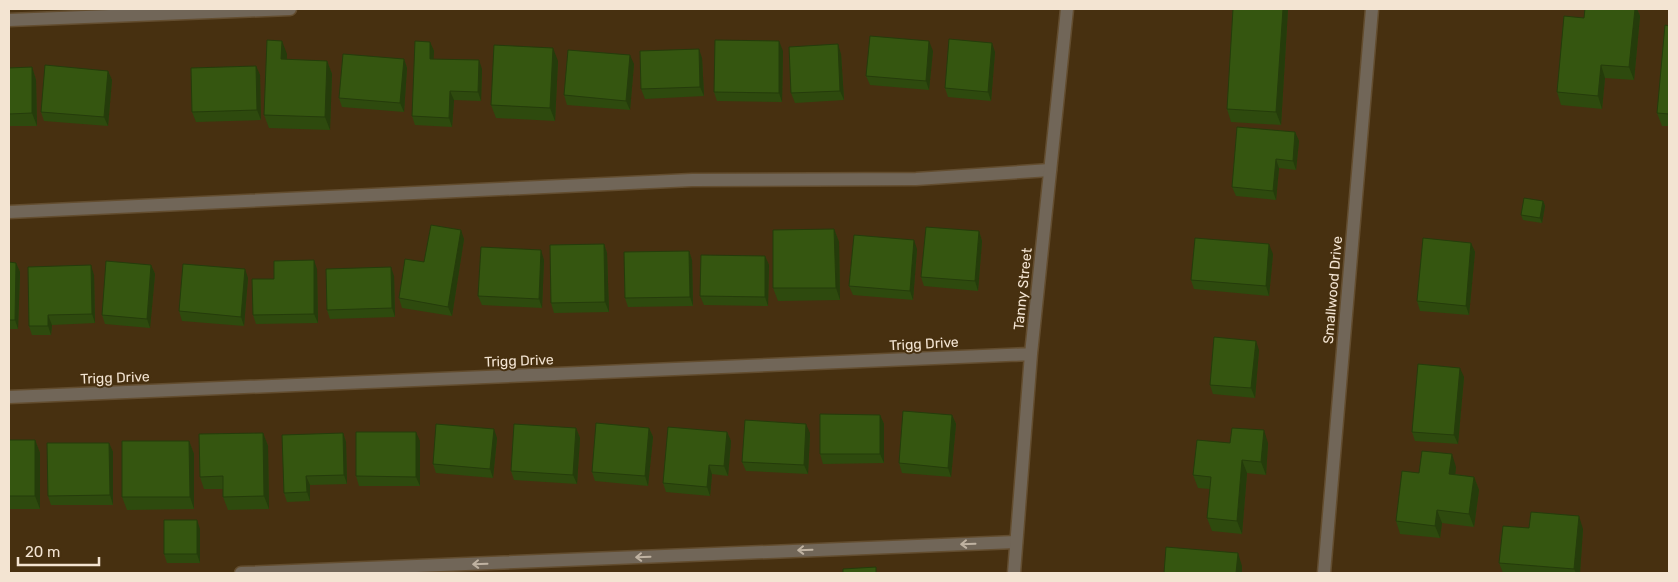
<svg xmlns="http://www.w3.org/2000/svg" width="1678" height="582" viewBox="0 0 1678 582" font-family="Rubik,sans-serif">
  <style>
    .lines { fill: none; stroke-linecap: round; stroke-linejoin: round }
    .service-casing { stroke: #634d2f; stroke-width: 15 }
    .minor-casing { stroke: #634d2f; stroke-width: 15 }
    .service { stroke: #716658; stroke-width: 12 }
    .minor { stroke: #716658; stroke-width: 12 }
    .wall { fill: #2e4a0e }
    .shaded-wall { fill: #253c0b }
    .building { fill: #355610; stroke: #253c0b }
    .oneway { stroke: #bfb2a1 }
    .labels { text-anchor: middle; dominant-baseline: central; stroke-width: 4; stroke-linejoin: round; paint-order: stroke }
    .street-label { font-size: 14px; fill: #f3e4d2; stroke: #473010 }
  </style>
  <rect width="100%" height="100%" fill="#473010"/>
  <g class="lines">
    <defs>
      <path id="service" d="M 9,212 L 692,180 L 916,179 L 1050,170
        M 241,573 L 1016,542"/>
      <path id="minor" d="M 9,20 L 290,9
        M 9,397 L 1031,354
        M 1014,573 L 1031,354 L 1067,9
        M 1324,573 L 1372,9"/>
    </defs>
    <!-- service casing -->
    <use href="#service" class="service-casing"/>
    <!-- minor casing -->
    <use href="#minor" class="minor-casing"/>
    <!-- service -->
    <use href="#service" class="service"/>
    <!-- minor -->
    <use href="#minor" class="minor"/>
  </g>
  <!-- wall -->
  <path class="wall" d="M 1288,9 L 1281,125 L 1231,122 L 1227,109 Z
    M 1585,9 L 1637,9 L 1640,16 L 1634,80 L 1605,78 L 1602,109 L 1561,105 L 1557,92 L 1584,18 Z
    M 1669,26 L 1669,126 L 1662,126 L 1657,113 Z
    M 430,42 L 434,51 L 433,59 L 482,69 L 481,101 L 454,100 L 452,127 L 415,125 L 412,116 Z
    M 783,51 L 782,102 L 717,101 L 714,92 Z
    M 933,51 L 929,90 L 870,85 L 866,76 Z
    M 995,52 L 991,101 L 948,97 L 945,88 Z
    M 287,54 L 286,60 L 327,61 L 332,74 L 330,130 L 269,128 L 264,115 Z
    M 841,54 L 844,100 L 795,103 L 791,93 Z
    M 702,58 L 704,96 L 645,99 L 641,89 Z
    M 404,59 L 407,68 L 404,112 L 342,107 L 339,98 Z
    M 558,61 L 555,121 L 496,118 L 491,105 Z
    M 634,64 L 630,110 L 567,105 L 564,95 Z
    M 256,66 L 260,75 L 261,120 L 196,122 L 192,112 Z
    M 32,67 L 36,80 L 37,126 L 9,126 L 9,68 Z
    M 108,71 L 112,80 L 108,126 L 44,121 L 41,112 Z
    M 1295,132 L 1299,141 L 1296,170 L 1279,168 L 1276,200 L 1236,196 L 1232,187 Z
    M 1543,201 L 1545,206 L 1542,223 L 1523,220 L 1521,215 Z
    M 834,229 L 839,242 L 840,300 L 778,301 L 773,288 Z
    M 979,231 L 982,241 L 978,291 L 924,286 L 921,277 Z
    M 464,239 L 452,316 L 402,308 L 399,298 L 424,262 Z
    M 1471,243 L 1475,252 L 1469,315 L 1420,311 L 1417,301 Z
    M 604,244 L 607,253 L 609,312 L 554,313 L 551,303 Z
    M 917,249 L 913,300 L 853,295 L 849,286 Z
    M 689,251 L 692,260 L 693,306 L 628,307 L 625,298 Z
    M 1273,254 L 1269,296 L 1194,289 L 1191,280 Z
    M 765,256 L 769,265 L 768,306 L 704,305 L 700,296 Z
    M 544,260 L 542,308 L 482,305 L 478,296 Z
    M 9,262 L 16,263 L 20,272 L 18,329 L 9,329 Z
    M 151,265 L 155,274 L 150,328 L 105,324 L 102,315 Z
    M 317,269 L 318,323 L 256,324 L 253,315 L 274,279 Z
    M 94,275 L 95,323 L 52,325 L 51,335 L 32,335 L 29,326 Z
    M 394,276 L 395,317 L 330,319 L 327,310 Z
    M 248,278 L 244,326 L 182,321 L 179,311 Z
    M 1259,350 L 1255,398 L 1213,394 L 1210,385 Z
    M 1464,377 L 1458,444 L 1415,441 L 1412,432 Z
    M 880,415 L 884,424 L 884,463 L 823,464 L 820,454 Z
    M 952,415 L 956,424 L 951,477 L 902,473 L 899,463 Z
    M 576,428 L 580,438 L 577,484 L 514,480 L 511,471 Z
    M 649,428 L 653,437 L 648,486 L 595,481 L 592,472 Z
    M 727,432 L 731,441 L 728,476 L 712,474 L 710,496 L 666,492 L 663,483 Z
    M 263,433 L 268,446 L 269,509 L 228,510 L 223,497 L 223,489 L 204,489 L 200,477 Z
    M 343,433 L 346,442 L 347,484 L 310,485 L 310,501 L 287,502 L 284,493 Z
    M 810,433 L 808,474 L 746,471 L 742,462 Z
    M 497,438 L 493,478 L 436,473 L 433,464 Z
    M 9,440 L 35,440 L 40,453 L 40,509 L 9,509 Z
    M 189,441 L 194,454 L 194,509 L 127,510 L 122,497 Z
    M 420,441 L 420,486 L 359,486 L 356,476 Z
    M 109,443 L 113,452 L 113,505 L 51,505 L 48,496 Z
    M 1230,443 L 1268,443 L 1266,475 L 1247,473 L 1242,534 L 1212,531 L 1207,518 L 1210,489 L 1198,488 L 1193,475 Z
    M 1456,467 L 1455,474 L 1474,477 L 1479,490 L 1474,527 L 1442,523 L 1440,538 L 1400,534 L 1396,521 L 1419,473 Z
    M 1529,528 L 1583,529 L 1580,573 L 1503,573 L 1499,563 Z
    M 200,529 L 200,563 L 167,563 L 164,554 Z"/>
  <!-- shaded-wall -->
  <path class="shaded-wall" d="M 1283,9 L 1288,9 L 1281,125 L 1276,112 Z
    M 1635,9 L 1637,9 L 1640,16 L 1634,80 L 1629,67 Z
    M 282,41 L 287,54 L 286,72 L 281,59 Z
    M 779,41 L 783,51 L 782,102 L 779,93 Z
    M 929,41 L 933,51 L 929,90 L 926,81 Z
    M 430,42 L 434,51 L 433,68 L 430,59 Z
    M 992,43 L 995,52 L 991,101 L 988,92 Z
    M 838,44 L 841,54 L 844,100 L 840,91 Z
    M 553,48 L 558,61 L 555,121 L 550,108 Z
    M 699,49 L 702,58 L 704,96 L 700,87 Z
    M 630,55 L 634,64 L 630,110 L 626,101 Z
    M 404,59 L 407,68 L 404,112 L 400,103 Z
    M 479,60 L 482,69 L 481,101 L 478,92 Z
    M 327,61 L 332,74 L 330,130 L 325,117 Z
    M 1601,65 L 1605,78 L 1602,109 L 1598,96 Z
    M 256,66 L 260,75 L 261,120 L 257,110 Z
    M 32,67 L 36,80 L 37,126 L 32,113 Z
    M 108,71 L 112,80 L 108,126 L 104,117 Z
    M 450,91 L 454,100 L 452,127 L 449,118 Z
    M 1295,132 L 1299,141 L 1296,170 L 1293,161 Z
    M 1276,159 L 1279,168 L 1276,200 L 1273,191 Z
    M 1543,201 L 1545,206 L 1542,223 L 1540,218 Z
    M 834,229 L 839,242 L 840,300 L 836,288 Z
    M 461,230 L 464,239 L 452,316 L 448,307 Z
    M 979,231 L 982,241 L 978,291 L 975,281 Z
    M 914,240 L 917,249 L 913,300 L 910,291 Z
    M 1471,243 L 1475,252 L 1469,315 L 1466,306 Z
    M 604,244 L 607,253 L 609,312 L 605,302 Z
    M 1269,244 L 1273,254 L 1269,296 L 1266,286 Z
    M 541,250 L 544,260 L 542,308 L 539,299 Z
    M 689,251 L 692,260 L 693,306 L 690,297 Z
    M 765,256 L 769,265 L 768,306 L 765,297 Z
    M 314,260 L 317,269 L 318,323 L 314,314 Z
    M 16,263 L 20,272 L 18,329 L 15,320 Z
    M 91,265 L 94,275 L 95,323 L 92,314 Z
    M 151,265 L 155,274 L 150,328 L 147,319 Z
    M 391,267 L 394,276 L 395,317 L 392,308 Z
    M 245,269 L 248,278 L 244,326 L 241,317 Z
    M 48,315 L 52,325 L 51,335 L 48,326 Z
    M 1256,341 L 1259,350 L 1255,398 L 1251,388 Z
    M 1460,368 L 1464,377 L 1458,444 L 1454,435 Z
    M 880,415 L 884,424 L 884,463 L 880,454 Z
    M 952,415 L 956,424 L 951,477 L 948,468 Z
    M 806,424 L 810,433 L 808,474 L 804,465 Z
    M 576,428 L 580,438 L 577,484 L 573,475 Z
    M 649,428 L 653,437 L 648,486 L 645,476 Z
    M 494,429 L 497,438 L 493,478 L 490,469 Z
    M 1264,430 L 1268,443 L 1266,475 L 1261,462 Z
    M 416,432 L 420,441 L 420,486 L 416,477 Z
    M 727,432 L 731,441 L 728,476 L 724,466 Z
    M 263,433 L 268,446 L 269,509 L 264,496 Z
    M 343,433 L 346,442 L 347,484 L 344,475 Z
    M 35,440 L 40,453 L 40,509 L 35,496 Z
    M 189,441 L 194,454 L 194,509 L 190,497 Z
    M 109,443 L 113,452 L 113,505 L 110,495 Z
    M 1452,454 L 1456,467 L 1454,486 L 1449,474 Z
    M 1242,460 L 1247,473 L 1242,534 L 1237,521 Z
    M 709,465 L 712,474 L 710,496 L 707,487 Z
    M 306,476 L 310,485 L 310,501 L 307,492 Z
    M 1474,477 L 1479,490 L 1474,527 L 1469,514 Z
    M 1437,510 L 1442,523 L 1440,538 L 1435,526 Z
    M 1579,516 L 1583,529 L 1580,573 L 1576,573 L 1574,569 Z
    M 197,520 L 200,529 L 200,563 L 197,554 Z
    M 1238,553 L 1242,566 L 1242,573 L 1236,573 Z"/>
  <!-- building -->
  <path class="building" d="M 1233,9 L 1283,9 L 1276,112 L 1227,109 Z
    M 1585,9 L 1635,9 L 1629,67 L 1601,65 L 1598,96 L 1557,92 L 1564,16 L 1584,18 Z
    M 1665,25 L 1669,26 L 1669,114 L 1657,113 Z
    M 870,36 L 929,41 L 926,81 L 866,76 Z
    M 949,39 L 992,43 L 988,92 L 945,88 Z
    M 267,40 L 282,41 L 281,59 L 327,61 L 325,117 L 264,115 Z
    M 715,40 L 779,41 L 779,93 L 714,92 Z
    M 415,41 L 430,42 L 430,59 L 479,60 L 478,92 L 450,91 L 449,118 L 412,116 Z
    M 838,44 L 840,91 L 791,93 L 789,47 Z
    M 494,45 L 553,48 L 550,108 L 491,105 Z
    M 699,49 L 700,87 L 641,89 L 640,51 Z
    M 568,50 L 630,55 L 626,101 L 564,95 Z
    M 343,54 L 404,59 L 400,103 L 339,98 Z
    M 45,65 L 108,71 L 104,117 L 41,112 Z
    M 256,66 L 257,110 L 192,112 L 191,68 Z
    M 32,67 L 32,113 L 9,114 L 9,68 Z
    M 1237,127 L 1295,132 L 1293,161 L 1276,159 L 1273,191 L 1232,187 Z
    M 1524,198 L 1543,201 L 1540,218 L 1521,215 Z
    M 431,225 L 461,230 L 448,307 L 399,298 L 405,259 L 424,262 Z
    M 926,227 L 979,231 L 975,281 L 921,277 Z
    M 834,229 L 836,288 L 773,288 L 773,230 Z
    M 854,235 L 914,240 L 910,291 L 849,286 Z
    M 1195,238 L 1269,244 L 1266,286 L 1191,280 Z
    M 1423,238 L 1471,243 L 1466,306 L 1417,301 Z
    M 604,244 L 605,302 L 551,303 L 550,245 Z
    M 481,247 L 541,250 L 539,299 L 478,296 Z
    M 689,251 L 690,297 L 625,298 L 624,252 Z
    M 701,255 L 765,256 L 765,297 L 700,296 Z
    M 314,260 L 314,314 L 253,315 L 252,279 L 274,279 L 274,261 Z
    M 106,261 L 151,265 L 147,319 L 102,315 Z
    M 9,262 L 16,263 L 15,320 L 9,320 Z
    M 183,264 L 245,269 L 241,317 L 179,311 Z
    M 91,265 L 92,314 L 48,315 L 48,326 L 29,326 L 28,267 Z
    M 391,267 L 392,308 L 327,310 L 326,269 Z
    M 1214,337 L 1256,341 L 1251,388 L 1210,385 Z
    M 1418,364 L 1460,368 L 1454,435 L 1412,432 Z
    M 903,411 L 952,415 L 948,468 L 899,463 Z
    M 820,414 L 880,415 L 880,454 L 820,454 Z
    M 745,420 L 806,424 L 804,465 L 742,462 Z
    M 596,423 L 649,428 L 645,476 L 592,472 Z
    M 436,424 L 494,429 L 490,469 L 433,464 Z
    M 514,424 L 576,428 L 573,475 L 511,471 Z
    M 668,427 L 727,432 L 724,466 L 709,465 L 707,487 L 663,483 Z
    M 1232,428 L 1264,430 L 1261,462 L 1242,460 L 1237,521 L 1207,518 L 1211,477 L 1193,475 L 1197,440 L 1230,443 Z
    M 356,432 L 416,432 L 416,477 L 356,476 Z
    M 263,433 L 264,496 L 223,497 L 223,476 L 200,477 L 199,434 Z
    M 343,433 L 344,475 L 306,476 L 307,492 L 284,493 L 282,435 Z
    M 9,440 L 35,440 L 35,496 L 9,496 Z
    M 122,441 L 189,441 L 190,497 L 122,497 Z
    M 47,443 L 109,443 L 110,495 L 48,496 Z
    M 1422,451 L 1452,454 L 1449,474 L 1474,477 L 1469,514 L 1437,510 L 1435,526 L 1396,521 L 1402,471 L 1419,473 Z
    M 1531,512 L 1579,516 L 1574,569 L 1499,563 L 1503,526 L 1529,528 Z
    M 164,520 L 197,520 L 197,554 L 164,554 Z
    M 1166,547 L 1238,553 L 1236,573 L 1164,573 Z
    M 876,567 L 876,573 L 843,573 L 843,569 Z"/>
  <!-- one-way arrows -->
  <defs><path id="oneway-shaft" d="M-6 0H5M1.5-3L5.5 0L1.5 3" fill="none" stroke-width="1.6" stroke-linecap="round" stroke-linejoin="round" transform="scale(1.25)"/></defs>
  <g class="oneway">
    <use href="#oneway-shaft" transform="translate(968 544) rotate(178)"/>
    <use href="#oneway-shaft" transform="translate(805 550) rotate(178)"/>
    <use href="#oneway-shaft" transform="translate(643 557) rotate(178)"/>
    <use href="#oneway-shaft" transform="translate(480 564) rotate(178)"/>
  </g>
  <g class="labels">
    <!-- street labels -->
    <g class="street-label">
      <text transform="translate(1023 289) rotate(-84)">Tanny Street</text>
      <text transform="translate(1333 290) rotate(-85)">Smallwood Drive</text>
      <text transform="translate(924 344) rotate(-3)">Trigg Drive</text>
      <text transform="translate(519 361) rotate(-2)">Trigg Drive</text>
      <text transform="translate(115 378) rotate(-2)">Trigg Drive</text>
    </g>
  </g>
  <!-- border -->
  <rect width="1678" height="582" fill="none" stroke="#f3e4d2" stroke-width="20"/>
  <!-- scale -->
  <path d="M18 557v8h81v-8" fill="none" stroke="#f3e4d2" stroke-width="2.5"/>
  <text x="25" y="557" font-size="15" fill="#f3e4d2" stroke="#473010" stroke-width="4" paint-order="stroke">20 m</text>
</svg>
